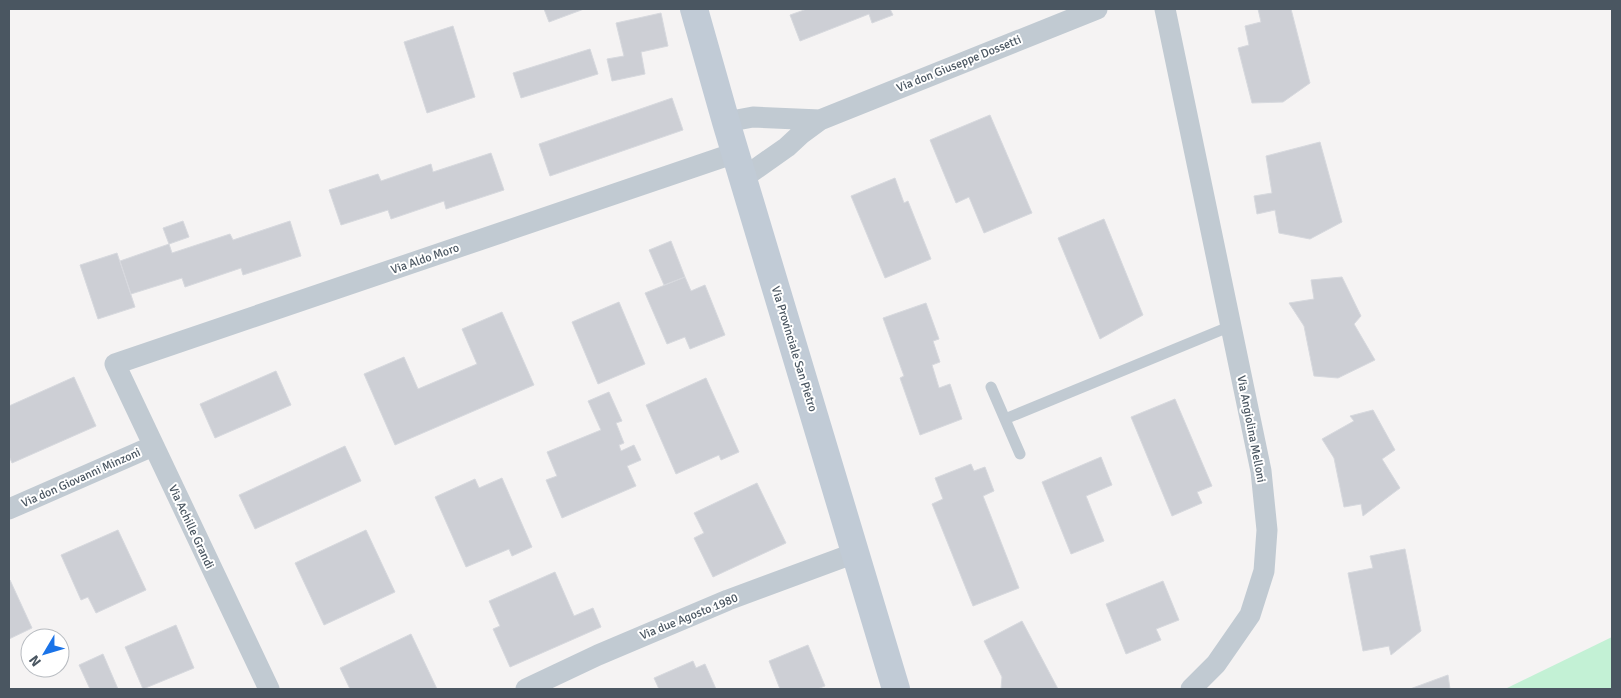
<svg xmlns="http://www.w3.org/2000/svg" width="1621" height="698" viewBox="0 0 1621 698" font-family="Signika,sans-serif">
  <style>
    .green { fill: #c3f1d5 }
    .building { fill: #cdcfd5; stroke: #d7d9de }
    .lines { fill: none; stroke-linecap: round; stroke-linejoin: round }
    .lane { stroke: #c1cad2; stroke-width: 11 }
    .street { stroke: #c1cad2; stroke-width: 21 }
    .secondary { stroke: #c1cbd6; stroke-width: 28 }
    .labels { text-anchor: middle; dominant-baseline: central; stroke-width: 4; stroke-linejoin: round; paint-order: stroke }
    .street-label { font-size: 12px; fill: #4a5661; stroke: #fff }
  </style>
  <rect width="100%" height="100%" fill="#f5f3f3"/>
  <!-- green -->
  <path class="green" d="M 1612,637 L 1612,689 L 1505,689 Z"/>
  <!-- building -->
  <path class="building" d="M 544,9 L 584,9 L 549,22 Z
    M 807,9 L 890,9 L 893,15 L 872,23 L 869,14 L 800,41 L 790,15 Z
    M 1258,9 L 1291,9 L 1310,83 L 1283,102 L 1252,103 L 1238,48 L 1249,45 L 1245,26 L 1261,22 Z
    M 661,13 L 668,46 L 641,52 L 645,74 L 612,81 L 607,59 L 624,56 L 616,23 Z
    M 453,26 L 475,97 L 427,113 L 404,42 Z
    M 590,49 L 598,74 L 521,98 L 513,73 Z
    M 672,98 L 683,130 L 550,176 L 539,144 Z
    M 990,115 L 1032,213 L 984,233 L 969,197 L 956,203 L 930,140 Z
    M 1320,142 L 1342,222 L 1310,239 L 1279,233 L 1275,210 L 1257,214 L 1254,196 L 1272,193 L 1266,156 Z
    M 491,153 L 504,190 L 446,209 L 444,201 L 391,219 L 388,210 L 341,225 L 329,190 L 378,174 L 381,181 L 431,164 L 433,172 Z
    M 895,178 L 904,203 L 908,201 L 931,259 L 885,278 L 851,196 Z
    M 1104,219 L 1143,315 L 1100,339 L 1058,238 Z
    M 183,221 L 189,237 L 169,244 L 163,228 Z
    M 290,221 L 301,256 L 243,275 L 241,268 L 185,287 L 182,278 L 131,294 L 120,261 L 169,244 L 172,253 L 230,234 L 233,240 Z
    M 671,241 L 685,277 L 664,285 L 649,250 Z
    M 117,253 L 135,307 L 98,319 L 80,265 Z
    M 685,277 L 691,291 L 705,285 L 725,335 L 690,349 L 685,337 L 667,344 L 645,293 Z
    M 1342,277 L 1361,316 L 1354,324 L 1375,360 L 1338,378 L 1314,376 L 1304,326 L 1289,303 L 1314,299 L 1311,280 Z
    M 619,302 L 645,364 L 598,384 L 572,322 Z
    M 926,303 L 939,339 L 933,341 L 940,362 L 932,365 L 939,388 L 950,384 L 962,419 L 920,435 L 900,378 L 904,376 L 883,318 Z
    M 502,312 L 534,385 L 395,445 L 364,374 L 404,357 L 418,389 L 477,364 L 462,329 Z
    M 276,371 L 291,405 L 215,438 L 200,404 Z
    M 74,377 L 96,426 L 12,463 L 9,456 L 9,406 Z
    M 706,378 L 739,452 L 721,460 L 719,455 L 676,474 L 646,405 Z
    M 609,392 L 622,421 L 616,423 L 624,443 L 619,445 L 621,451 L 634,445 L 641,460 L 627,466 L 636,486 L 562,518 L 546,480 L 557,476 L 547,452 L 601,430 L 588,401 Z
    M 1175,399 L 1212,486 L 1197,492 L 1202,503 L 1172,516 L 1131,417 Z
    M 1373,410 L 1395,450 L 1382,459 L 1400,488 L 1363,516 L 1361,504 L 1344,507 L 1334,458 L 1322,439 L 1354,421 L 1350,416 Z
    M 345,446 L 361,481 L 255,529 L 239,495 Z
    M 1101,457 L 1112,485 L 1086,496 L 1104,541 L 1071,554 L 1042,482 Z
    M 971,464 L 974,471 L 985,467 L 994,491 L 983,496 L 1019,588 L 973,606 L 932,504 L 943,499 L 935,478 Z
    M 502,478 L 532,547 L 512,556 L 509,549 L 466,567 L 435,497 L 475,479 L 479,488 Z
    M 757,483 L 786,543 L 713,577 L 694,538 L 704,533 L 694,513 Z
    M 118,530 L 146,590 L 96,613 L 88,597 L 81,600 L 61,555 Z
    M 366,530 L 395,592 L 324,625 L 295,563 Z
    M 1405,549 L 1421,631 L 1391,655 L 1389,646 L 1363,651 L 1348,573 L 1373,568 L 1370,556 Z
    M 555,572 L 574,616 L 593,608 L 601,627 L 510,667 L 493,629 L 500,626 L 489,601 Z
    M 10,580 L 32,628 L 9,639 L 9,581 Z
    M 1163,581 L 1179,620 L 1156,629 L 1161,640 L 1126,654 L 1106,604 Z
    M 1022,621 L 1058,689 L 1001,689 L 1002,677 L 984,641 Z
    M 176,625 L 194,668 L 143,689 L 125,647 Z
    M 411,634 L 437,689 L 350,689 L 340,668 Z
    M 808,645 L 825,686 L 817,689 L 780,689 L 769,661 Z
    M 103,654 L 118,689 L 90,689 L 79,665 Z
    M 693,661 L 696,668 L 705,664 L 716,689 L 657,689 L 659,689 L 654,678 Z
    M 1448,675 L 1450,689 L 1410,689 Z"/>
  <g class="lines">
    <!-- lane -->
    <path class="lane" d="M 991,387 L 1020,454
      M 1005,419 L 1231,326"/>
    <!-- street -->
    <path class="street" d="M 1165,9 L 1261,471 L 1267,530 L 1264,571 L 1250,615 L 1216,664 L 1191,689
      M 820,120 L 1097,9
      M 726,122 L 753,117 L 820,120 L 801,134 L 787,147 L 743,178
      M 9,509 L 153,446
      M 269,689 L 115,364 L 735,153
      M 526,689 L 598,655 L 728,600 L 855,553"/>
    <!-- secondary -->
    <path class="secondary" d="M 694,9 L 726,122 L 896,689"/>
  </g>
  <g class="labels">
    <!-- street labels -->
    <g class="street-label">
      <text transform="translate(959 64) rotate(-22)">Via don Giuseppe Dossetti</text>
      <text transform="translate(425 259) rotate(-19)">Via Aldo Moro</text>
      <text transform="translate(794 349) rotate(73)">Via Provinciale San Pietro</text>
      <text transform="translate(1251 429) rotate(79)">Via Angiolina Melloni</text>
      <text transform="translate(81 478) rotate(-24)">Via don Giovanni Minzoni</text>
      <text transform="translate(191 527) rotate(65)">Via Achille Grandi</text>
      <text transform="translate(689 617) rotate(-22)">Via due Agosto 1980</text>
    </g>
  </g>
  <!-- border -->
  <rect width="1621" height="698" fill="none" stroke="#4a5661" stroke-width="20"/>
  <!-- north arrow -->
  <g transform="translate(45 653) rotate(232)"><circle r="24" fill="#ffffff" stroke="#b7bbc0"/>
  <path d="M0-4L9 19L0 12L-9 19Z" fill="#1a73e8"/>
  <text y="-8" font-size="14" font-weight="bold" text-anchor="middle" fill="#4a5661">N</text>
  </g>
</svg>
